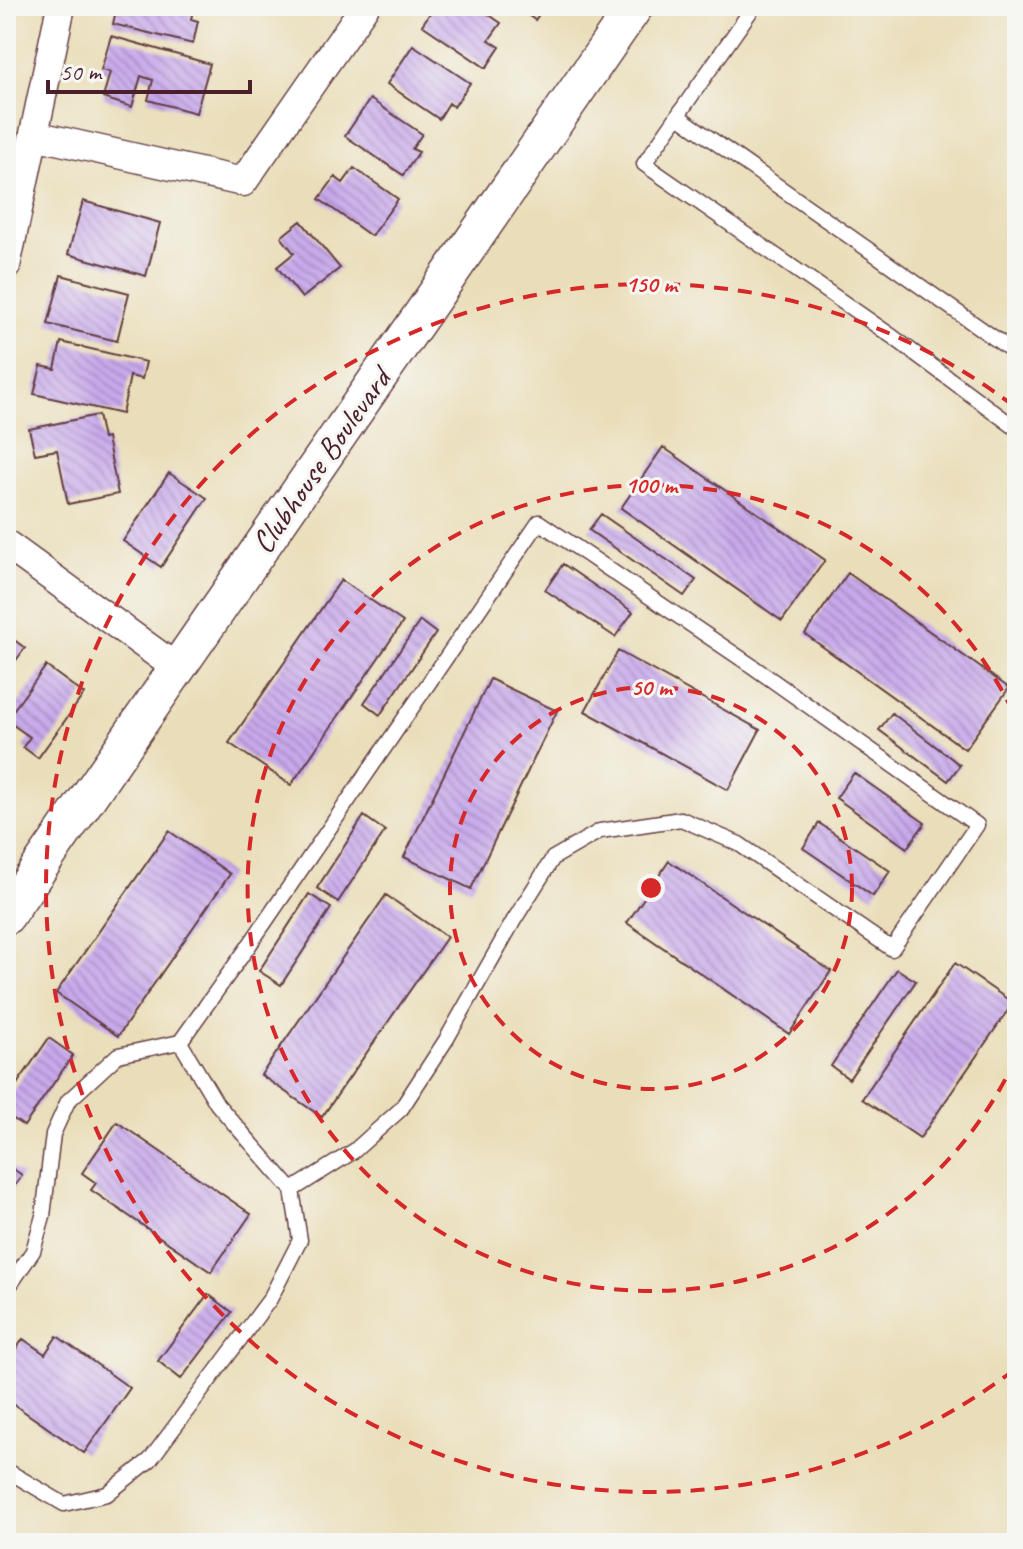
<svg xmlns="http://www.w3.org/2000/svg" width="1023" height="1549" viewBox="0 0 1023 1549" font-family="Caveat,sans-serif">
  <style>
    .building { fill: url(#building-back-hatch) }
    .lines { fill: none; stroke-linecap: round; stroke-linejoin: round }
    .service-casing { stroke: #623c40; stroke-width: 17 }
    .minor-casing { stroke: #623c40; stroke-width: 31 }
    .tertiary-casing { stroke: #623c40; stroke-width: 39 }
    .service { stroke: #fff; stroke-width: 14 }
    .minor { stroke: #fff; stroke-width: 28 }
    .tertiary { stroke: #fff; stroke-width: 36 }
    .ring { fill: none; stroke: #d62828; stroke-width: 4; stroke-dasharray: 14 10 }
    .labels { text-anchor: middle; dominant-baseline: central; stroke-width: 6; stroke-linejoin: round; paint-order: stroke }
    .street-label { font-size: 32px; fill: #4a1f2b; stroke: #f6f6f2 }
    .centre { fill: #d62828; stroke: #f6f6f2; stroke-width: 4 }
    .ring-label { font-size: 24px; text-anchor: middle; font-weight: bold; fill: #d62828; stroke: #f6f6f2; stroke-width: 6; stroke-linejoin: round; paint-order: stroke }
  </style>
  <defs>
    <pattern id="building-back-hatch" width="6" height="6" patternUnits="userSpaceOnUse" patternTransform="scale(2)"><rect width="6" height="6" fill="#c8a9eb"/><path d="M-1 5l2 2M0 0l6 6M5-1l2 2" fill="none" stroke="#a489bf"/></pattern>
  </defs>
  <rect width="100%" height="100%" fill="#f6f6f2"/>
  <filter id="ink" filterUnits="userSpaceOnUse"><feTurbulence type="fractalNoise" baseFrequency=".0125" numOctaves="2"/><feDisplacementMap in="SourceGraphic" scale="16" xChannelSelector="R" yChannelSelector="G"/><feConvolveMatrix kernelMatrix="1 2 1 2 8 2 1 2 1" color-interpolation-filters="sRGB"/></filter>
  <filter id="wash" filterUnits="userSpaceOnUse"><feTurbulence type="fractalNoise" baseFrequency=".006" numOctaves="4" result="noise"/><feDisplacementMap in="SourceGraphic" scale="32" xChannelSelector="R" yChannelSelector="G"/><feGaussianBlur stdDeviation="1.8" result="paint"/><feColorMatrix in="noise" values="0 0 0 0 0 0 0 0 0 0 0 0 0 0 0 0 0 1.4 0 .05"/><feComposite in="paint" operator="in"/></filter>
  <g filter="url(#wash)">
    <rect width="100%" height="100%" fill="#eadeba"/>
    <g id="blocks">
      <!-- building -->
      <path class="building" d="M 117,6 L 194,6 L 191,19 L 198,21 L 193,44 L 113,24 Z
        M 435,6 L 476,6 L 501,23 L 489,40 L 500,47 L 486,68 L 422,25 Z
        M 515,6 L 545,6 L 535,20 Z
        M 111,36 L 210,64 L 196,113 L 148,100 L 153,80 L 141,76 L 132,107 L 103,98 L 110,72 L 101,70 Z
        M 413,45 L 470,83 L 454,107 L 449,103 L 439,119 L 387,84 Z
        M 370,99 L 422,134 L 412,149 L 419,152 L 403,175 L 345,136 Z
        M 354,168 L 398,199 L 371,236 L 319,199 L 335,177 L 343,183 Z
        M 83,201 L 160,223 L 146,276 L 68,254 Z
        M 301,221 L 340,268 L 302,298 L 277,267 L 294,253 L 281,237 Z
        M 61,275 L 129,293 L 117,341 L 48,324 Z
        M 61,342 L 146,362 L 142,379 L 130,376 L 122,414 L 34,394 L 41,366 L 55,369 Z
        M 98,415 L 103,439 L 107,438 L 118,494 L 68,504 L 57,450 L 35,454 L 29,429 Z
        M 663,447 L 825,560 L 782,621 L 621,508 Z
        M 169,473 L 207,498 L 161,567 L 123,541 Z
        M 601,514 L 696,580 L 684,596 L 589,530 Z
        M 563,564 L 633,612 L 615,637 L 545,590 Z
        M 848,573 L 1009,688 L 965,749 L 805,634 Z
        M 341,580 L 403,622 L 291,785 L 229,743 Z
        M 420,621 L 436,633 L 380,715 L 364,703 Z
        M 6,634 L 25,648 L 6,674 Z
        M 618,651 L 760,730 L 728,790 L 585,711 Z
        M 46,666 L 84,694 L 38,758 L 23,747 L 30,737 L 6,720 Z
        M 490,679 L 557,711 L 471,889 L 404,857 Z
        M 892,713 L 960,765 L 948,781 L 879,730 Z
        M 854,773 L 925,823 L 907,848 L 836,798 Z
        M 364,816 L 385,831 L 338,902 L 317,888 Z
        M 819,823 L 890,871 L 873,896 L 803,848 Z
        M 169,831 L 230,874 L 118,1036 L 56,993 Z
        M 669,861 L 831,971 L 789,1034 L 627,923 Z
        M 309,894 L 331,908 L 281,985 L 259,971 Z
        M 386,895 L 447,937 L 322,1117 L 261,1075 Z
        M 955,963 L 1013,1003 L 920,1138 L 862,1099 Z
        M 897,969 L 916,981 L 849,1079 L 831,1066 Z
        M 49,1038 L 73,1055 L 24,1126 L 6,1114 L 6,1100 Z
        M 117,1122 L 251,1214 L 211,1272 L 91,1190 L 96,1183 L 82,1173 Z
        M 6,1164 L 22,1175 L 6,1198 Z
        M 208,1294 L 232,1312 L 181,1379 L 158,1361 Z
        M 57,1336 L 130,1388 L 84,1453 L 6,1399 L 6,1364 L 23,1339 L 45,1354 Z"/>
    </g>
  </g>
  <g filter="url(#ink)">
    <use href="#blocks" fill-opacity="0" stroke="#623c40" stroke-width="2"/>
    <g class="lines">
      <defs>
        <path id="service" d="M 754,6 L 644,164 L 893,337 L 1017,429
          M 678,116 L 1017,354
          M 180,1042 L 217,1104 L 292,1190
          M 6,1291 L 33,1251 L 43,1216 L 53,1134 L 68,1101 L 118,1055 L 180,1042 L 248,947 L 539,522 L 752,666 L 977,825 L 892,949 L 739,844 L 681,819 L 600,831 L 553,858 L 514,920 L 446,1040 L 401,1109 L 354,1151 L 292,1190 L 300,1240 L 270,1299 L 150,1460 L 107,1494 L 64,1504 L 6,1470"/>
        <path id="minor" d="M 34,135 L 243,182 L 365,6
          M 6,266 L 61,6
          M 6,544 L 178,669"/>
        <path id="tertiary" d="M 6,916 L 635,6"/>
      </defs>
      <!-- service casing -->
      <use href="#service" class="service-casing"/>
      <!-- minor casing -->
      <use href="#minor" class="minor-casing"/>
      <!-- tertiary casing -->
      <use href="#tertiary" class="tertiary-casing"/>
      <!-- service -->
      <use href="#service" class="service"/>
      <!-- minor -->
      <use href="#minor" class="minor"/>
      <!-- tertiary -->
      <use href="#tertiary" class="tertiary"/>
    </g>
  </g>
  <!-- distance rings -->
  <g class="ring">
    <circle cx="651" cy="888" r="201"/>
    <path d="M1016 1058A403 403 0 1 1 1016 718"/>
    <path d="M1014 1370A604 604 0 1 1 1014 406"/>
  </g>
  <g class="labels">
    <!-- street labels -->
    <g class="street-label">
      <text transform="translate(321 461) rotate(-55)">Clubhouse Boulevard</text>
    </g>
  </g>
  <circle cx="651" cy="888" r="12" class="centre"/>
  <g class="ring-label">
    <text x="651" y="292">150 m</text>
    <text x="651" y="493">100 m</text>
    <text x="651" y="695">50 m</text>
  </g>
  <!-- margin -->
  <rect width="1023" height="1549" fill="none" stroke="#f6f6f2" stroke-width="32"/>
  <!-- scale -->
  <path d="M48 80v12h202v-12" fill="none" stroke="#4a1f2b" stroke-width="4"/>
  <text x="60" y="80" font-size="24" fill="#4a1f2b" stroke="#f6f6f2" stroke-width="6" paint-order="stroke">50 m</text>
</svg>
